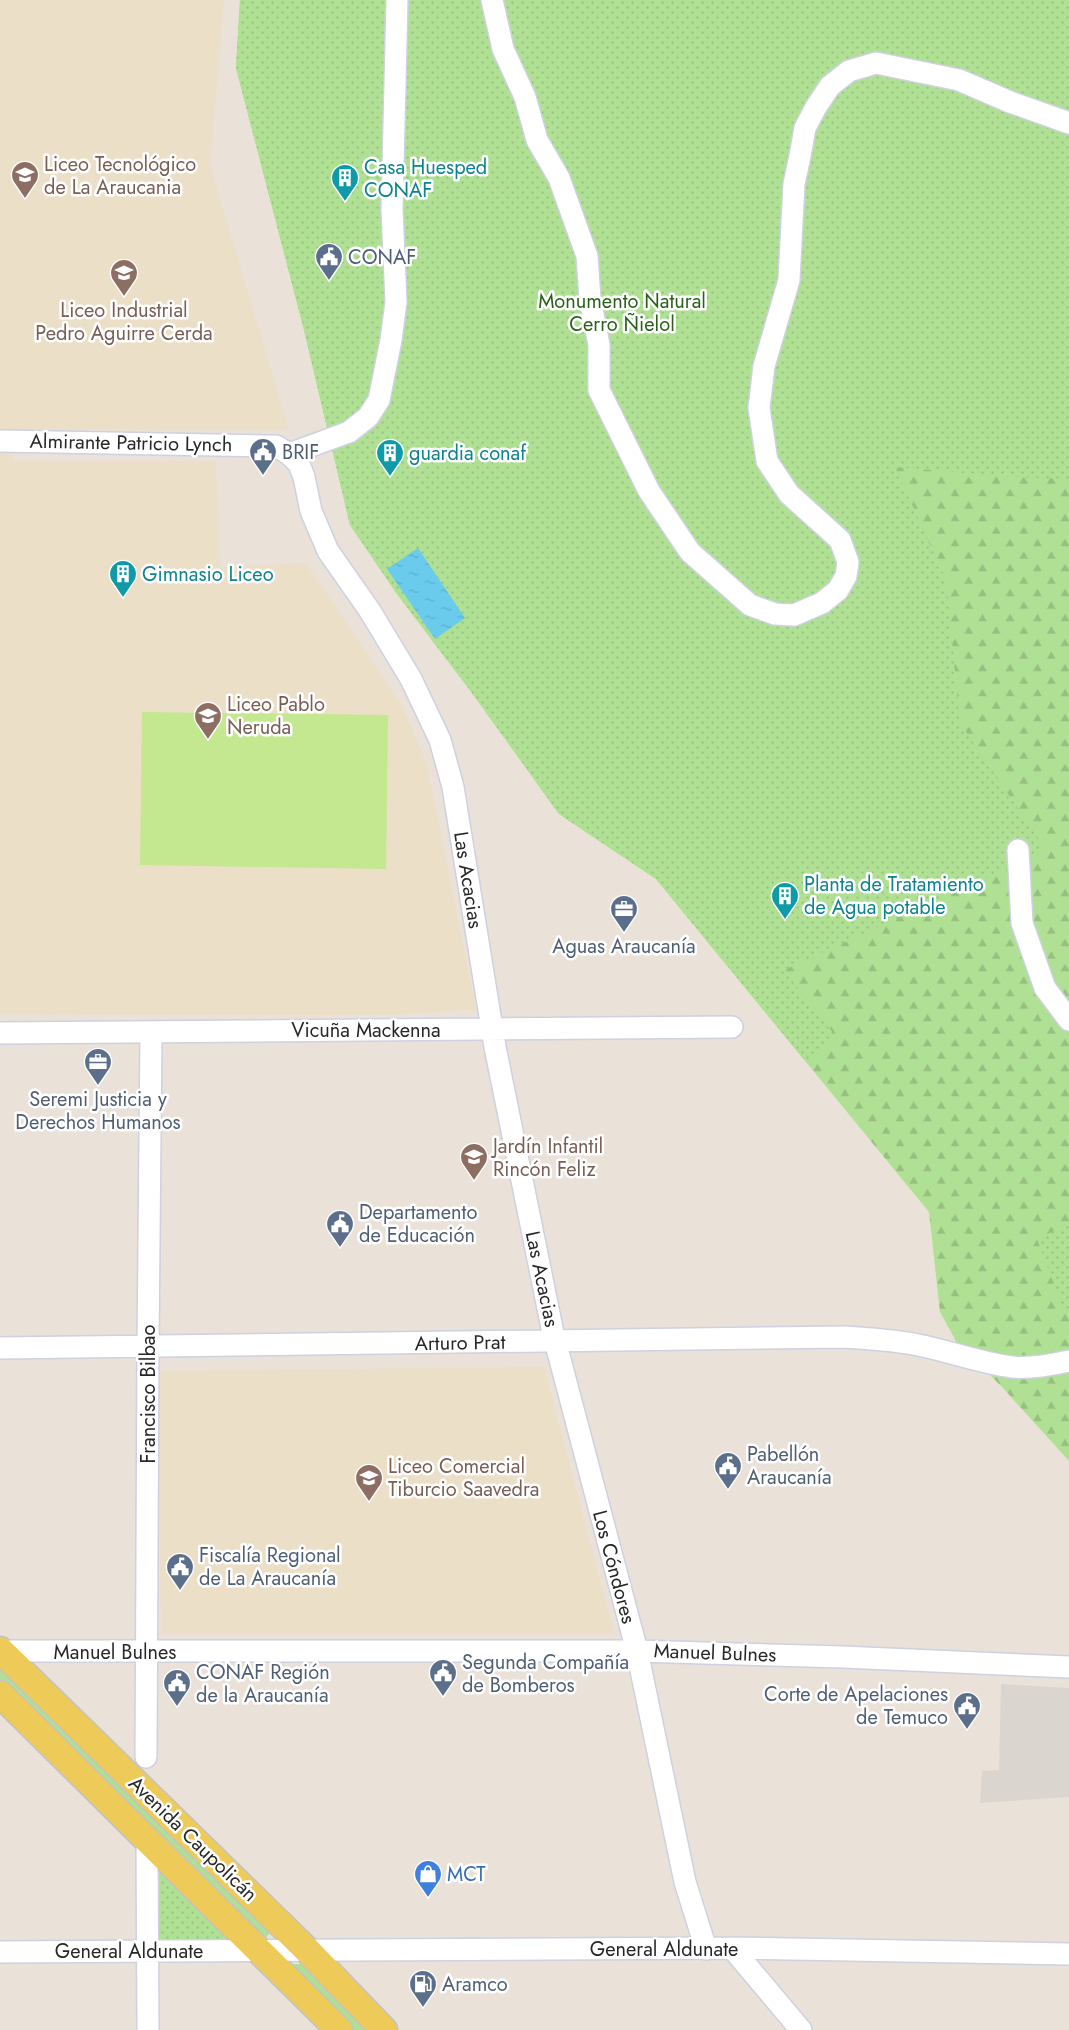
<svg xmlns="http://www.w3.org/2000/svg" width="1069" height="2030" viewBox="0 0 1069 2030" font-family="Jost,sans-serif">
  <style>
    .education { fill: #ecdfc7 }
    .grass { fill: #afe094 }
    .forest { fill: url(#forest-firs) }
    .park { fill: url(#park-dots) }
    .pitch { fill: #c3e890 }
    .plaza { fill: #dad5cf }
    .water { fill: url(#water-ripples) }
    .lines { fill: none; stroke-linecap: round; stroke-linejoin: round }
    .minor-casing { stroke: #cdd1e0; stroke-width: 24 }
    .major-casing { stroke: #c3c3c3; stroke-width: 29 }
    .minor { stroke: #fff; stroke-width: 21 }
    .major { stroke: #eeca59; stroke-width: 26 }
    .labels { text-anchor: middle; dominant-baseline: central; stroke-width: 5; stroke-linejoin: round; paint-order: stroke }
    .education-label { font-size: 20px; fill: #785e54; stroke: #fff; text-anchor: start }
    .culture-label { font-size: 20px; fill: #0d838f; stroke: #fff; text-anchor: start }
    .service-label { font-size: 20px; fill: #4e5e75; stroke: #fff; text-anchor: start }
    .park-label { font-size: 20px; fill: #29611a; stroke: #fff }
    .street-label { font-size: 20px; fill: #272727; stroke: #fff }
    .shop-label { font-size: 20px; fill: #366cbe; stroke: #fff; text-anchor: start }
  </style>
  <defs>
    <pattern id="forest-firs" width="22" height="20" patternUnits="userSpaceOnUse" patternTransform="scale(1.25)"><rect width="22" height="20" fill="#afe094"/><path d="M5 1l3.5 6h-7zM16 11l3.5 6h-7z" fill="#97c080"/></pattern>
    <pattern id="park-dots" width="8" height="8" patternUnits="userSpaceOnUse" patternTransform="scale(1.25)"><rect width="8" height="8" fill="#afe094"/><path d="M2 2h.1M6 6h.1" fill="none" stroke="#97c080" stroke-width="1.8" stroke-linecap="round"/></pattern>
    <pattern id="water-ripples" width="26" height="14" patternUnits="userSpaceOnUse" patternTransform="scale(1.25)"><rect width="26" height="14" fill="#6bcbec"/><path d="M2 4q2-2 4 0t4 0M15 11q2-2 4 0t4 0" fill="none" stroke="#5daeca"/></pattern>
  </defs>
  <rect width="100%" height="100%" fill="#eae2d8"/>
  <!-- education -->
  <path class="education" d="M 0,0 L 224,0 L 210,165 L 289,430 L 0,429 Z
    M 0,446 L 13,446 L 13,461 L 216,461 L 220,567 L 306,563 L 403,708 L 422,752 L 428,770 L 476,1009 L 390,1015 L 0,1014 Z
    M 544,1367 L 614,1634 L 161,1634 L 157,1371 Z"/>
  <!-- grass -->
  <path class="grass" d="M 0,1657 L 274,1927 L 260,1946 L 0,1686 Z
    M 281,1964 L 313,1964 L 376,2030 L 348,2030 Z"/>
  <!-- forest -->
  <path class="forest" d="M 240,0 L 1069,0 L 1069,1461 L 1002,1387 L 956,1341 L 940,1312 L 929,1212 L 656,879 L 559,814 L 472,693 L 397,594 L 350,525 L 304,330 L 236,68 Z"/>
  <!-- park -->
  <path class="park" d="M 240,0 L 1069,0 L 1069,479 L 1013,477 L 895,467 L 946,580 L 960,723 L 1046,850 L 784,970 L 837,1038 L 805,1061 L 656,879 L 559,814 L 472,693 L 397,594 L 350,525 L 304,330 L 236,68 Z
    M 1069,1224 L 1069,1310 L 1061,1303 L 1037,1239 Z
    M 155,1857 L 244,1945 L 153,1942 Z"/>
  <!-- pitch -->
  <path class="pitch" d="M 142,712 L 388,715 L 386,869 L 140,865 Z"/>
  <!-- plaza -->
  <path class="plaza" d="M 1001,1684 L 1069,1688 L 1069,1797 L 980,1803 L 982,1771 L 999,1770 Z"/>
  <!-- water -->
  <path class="water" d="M 418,548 L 465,618 L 435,639 L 387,569 Z"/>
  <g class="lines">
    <defs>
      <path id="minor" d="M 492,0 L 503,49 L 525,97 L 537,140 L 559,178 L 587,256 L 590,299 L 599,345 L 599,390 L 649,491 L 690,552 L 750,605 L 775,614 L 794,615 L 822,603 L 838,590 L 846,576 L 848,562 L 840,540 L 789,494 L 767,461 L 759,408 L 764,366 L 789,280 L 794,184 L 800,156 L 805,128 L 816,107 L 830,86 L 849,71 L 876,63 L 959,80 L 1010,102 L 1069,123
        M 0,441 L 264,446 L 276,446 L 289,454 L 299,464 L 304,477 L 311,511 L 328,551 L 370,611 L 411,679 L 440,740 L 453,787 L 495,1047 L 553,1333 L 637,1651 L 685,1882 L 706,1949
        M 289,454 L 349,432 L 368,417 L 379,400 L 391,340 L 396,302 L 392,209 L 397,0
        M 1018,850 L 1022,923 L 1045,988 L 1069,1020
        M 0,1033 L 732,1027
        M 0,1348 L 845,1337 C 870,1339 894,1340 918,1345 C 949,1351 980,1363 1012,1367 C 1030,1369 1051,1365 1069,1361
        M 1,1651 L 637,1651 L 843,1657 L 1069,1667
        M 146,1757 L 148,1347 L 151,1032
        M 147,1842 L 148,2030
        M 732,1948 L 801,2030
        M 0,1952 L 732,1948 L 1069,1954"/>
      <path id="major" d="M 0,1650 L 308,1951 L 384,2030
        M 0,1694 L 339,2030"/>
    </defs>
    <!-- minor casing -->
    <use href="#minor" class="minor-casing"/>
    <!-- major casing -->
    <use href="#major" class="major-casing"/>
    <!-- minor -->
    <use href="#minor" class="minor"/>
    <!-- major -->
    <use href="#major" class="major"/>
  </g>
  <!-- icons -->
  <defs>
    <symbol id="school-pin" viewBox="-11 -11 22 30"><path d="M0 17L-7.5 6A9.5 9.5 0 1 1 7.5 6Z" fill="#8d6e63" stroke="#fff"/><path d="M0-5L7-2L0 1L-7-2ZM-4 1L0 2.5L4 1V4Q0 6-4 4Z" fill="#fff"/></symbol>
    <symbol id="building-pin" viewBox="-11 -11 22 30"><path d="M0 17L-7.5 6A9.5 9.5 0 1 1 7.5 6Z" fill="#0f9aa8" stroke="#fff"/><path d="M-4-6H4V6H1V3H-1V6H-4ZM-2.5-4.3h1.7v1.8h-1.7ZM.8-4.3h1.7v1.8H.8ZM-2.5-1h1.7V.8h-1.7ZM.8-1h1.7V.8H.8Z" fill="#fff"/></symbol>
    <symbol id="civic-pin" viewBox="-11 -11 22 30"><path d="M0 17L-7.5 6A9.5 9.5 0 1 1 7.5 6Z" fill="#5c6f8a" stroke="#fff"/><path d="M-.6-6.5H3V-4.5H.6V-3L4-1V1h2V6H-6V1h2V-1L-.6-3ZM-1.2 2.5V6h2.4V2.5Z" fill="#fff"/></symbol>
    <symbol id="office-pin" viewBox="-11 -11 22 30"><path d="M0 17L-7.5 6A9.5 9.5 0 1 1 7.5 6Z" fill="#5c6f8a" stroke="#fff"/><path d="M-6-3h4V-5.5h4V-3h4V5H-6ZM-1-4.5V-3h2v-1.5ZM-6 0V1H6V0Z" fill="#fff"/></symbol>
    <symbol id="shop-pin" viewBox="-11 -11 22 30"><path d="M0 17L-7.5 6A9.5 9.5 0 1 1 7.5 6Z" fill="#3f7fe0" stroke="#fff"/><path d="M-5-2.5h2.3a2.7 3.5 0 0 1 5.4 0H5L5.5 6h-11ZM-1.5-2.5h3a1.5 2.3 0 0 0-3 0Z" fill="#fff"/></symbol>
    <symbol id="fuel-pin" viewBox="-11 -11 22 30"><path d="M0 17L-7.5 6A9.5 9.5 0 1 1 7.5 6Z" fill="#5c6f8a" stroke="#fff"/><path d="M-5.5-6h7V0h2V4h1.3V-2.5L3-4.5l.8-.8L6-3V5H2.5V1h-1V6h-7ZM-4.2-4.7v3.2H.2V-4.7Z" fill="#fff"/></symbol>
  </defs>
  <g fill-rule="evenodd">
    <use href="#school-pin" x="9" y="159" width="32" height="43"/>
    <use href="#building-pin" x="329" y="162" width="32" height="43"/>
    <use href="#civic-pin" x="313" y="241" width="32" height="43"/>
    <use href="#school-pin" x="108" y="257" width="32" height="43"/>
    <use href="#civic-pin" x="247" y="436" width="32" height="43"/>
    <use href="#building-pin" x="374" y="437" width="32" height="43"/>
    <use href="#building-pin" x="107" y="558" width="32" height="43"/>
    <use href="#school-pin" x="192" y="700" width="32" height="43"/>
    <use href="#building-pin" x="769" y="880" width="32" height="43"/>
    <use href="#office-pin" x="608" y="893" width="32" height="43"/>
    <use href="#office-pin" x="82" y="1046" width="32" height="43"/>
    <use href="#school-pin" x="458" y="1141" width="32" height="43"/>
    <use href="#civic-pin" x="324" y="1208" width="32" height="43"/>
    <use href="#civic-pin" x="712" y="1450" width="32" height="43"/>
    <use href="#school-pin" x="353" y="1462" width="32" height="43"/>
    <use href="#civic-pin" x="164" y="1551" width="32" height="43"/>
    <use href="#civic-pin" x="427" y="1657" width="32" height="43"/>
    <use href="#civic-pin" x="161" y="1667" width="32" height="43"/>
    <use href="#civic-pin" x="951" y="1690" width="32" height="43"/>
    <use href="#shop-pin" x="412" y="1858" width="32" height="43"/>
    <use href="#fuel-pin" x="407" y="1968" width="32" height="43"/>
  </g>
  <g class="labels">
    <!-- education labels -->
    <g class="education-label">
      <text x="44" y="164">Liceo Tecnológico<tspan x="44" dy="23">de La Araucania</tspan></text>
      <text x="124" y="310" text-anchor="middle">Liceo Industrial<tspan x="124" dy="23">Pedro Aguirre Cerda</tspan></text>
      <text x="227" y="704">Liceo Pablo<tspan x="227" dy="23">Neruda</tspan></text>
      <text x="493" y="1146">Jardín Infantil<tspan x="493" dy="23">Rincón Feliz</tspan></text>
      <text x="388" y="1466">Liceo Comercial<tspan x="388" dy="23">Tiburcio Saavedra</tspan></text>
    </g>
    <!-- culture labels -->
    <g class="culture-label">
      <text x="364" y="167">Casa Huesped<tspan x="364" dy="23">CONAF</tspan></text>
      <text x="409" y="453">guardia conaf</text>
      <text x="142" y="574">Gimnasio Liceo</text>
      <text x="804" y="884">Planta de Tratamiento<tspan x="804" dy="23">de Agua potable</tspan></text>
    </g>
    <!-- service labels -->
    <g class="service-label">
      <text x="348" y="257">CONAF</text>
      <text x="282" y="452">BRIF</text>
      <text x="624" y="946" text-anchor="middle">Aguas Araucanía</text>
      <text x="98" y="1099" text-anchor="middle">Seremi Justicia y<tspan x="98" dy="23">Derechos Humanos</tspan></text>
      <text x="359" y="1212">Departamento<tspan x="359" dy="23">de Educación</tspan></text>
      <text x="747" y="1454">Pabellón<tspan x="747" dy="23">Araucanía</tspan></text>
      <text x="199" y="1555">Fiscalía Regional<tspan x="199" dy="23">de La Araucanía</tspan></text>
      <text x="462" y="1662">Segunda Compañía<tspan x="462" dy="23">de Bomberos</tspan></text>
      <text x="196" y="1672">CONAF Región<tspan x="196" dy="23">de la Araucanía</tspan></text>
      <text x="948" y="1694" text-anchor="end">Corte de Apelaciones<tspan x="948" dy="23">de Temuco</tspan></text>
      <text x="442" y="1984">Aramco</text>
    </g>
    <!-- park labels -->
    <g class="park-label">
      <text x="622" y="301">Monumento Natural<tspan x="622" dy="23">Cerro Ñielol</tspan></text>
    </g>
    <!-- street labels -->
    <g class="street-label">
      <text transform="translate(131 443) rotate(1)">Almirante Patricio Lynch</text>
      <text transform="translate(468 880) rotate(81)">Las Acacias</text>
      <text x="366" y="1030">Vicuña Mackenna</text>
      <text transform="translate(542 1279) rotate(78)">Las Acacias</text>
      <text transform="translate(460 1343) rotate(-1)">Arturo Prat</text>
      <text transform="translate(148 1394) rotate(-90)">Francisco Bilbao</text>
      <text transform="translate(614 1567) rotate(75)">Los Cóndores</text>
      <text x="115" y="1652">Manuel Bulnes</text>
      <text transform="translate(715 1653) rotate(2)">Manuel Bulnes</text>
      <text transform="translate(193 1839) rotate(44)">Avenida Caupolicán</text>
      <text x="664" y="1949">General Aldunate</text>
      <text x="129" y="1951">General Aldunate</text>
    </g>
    <!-- shop labels -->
    <g class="shop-label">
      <text x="447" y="1874">MCT</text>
    </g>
  </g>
</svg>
